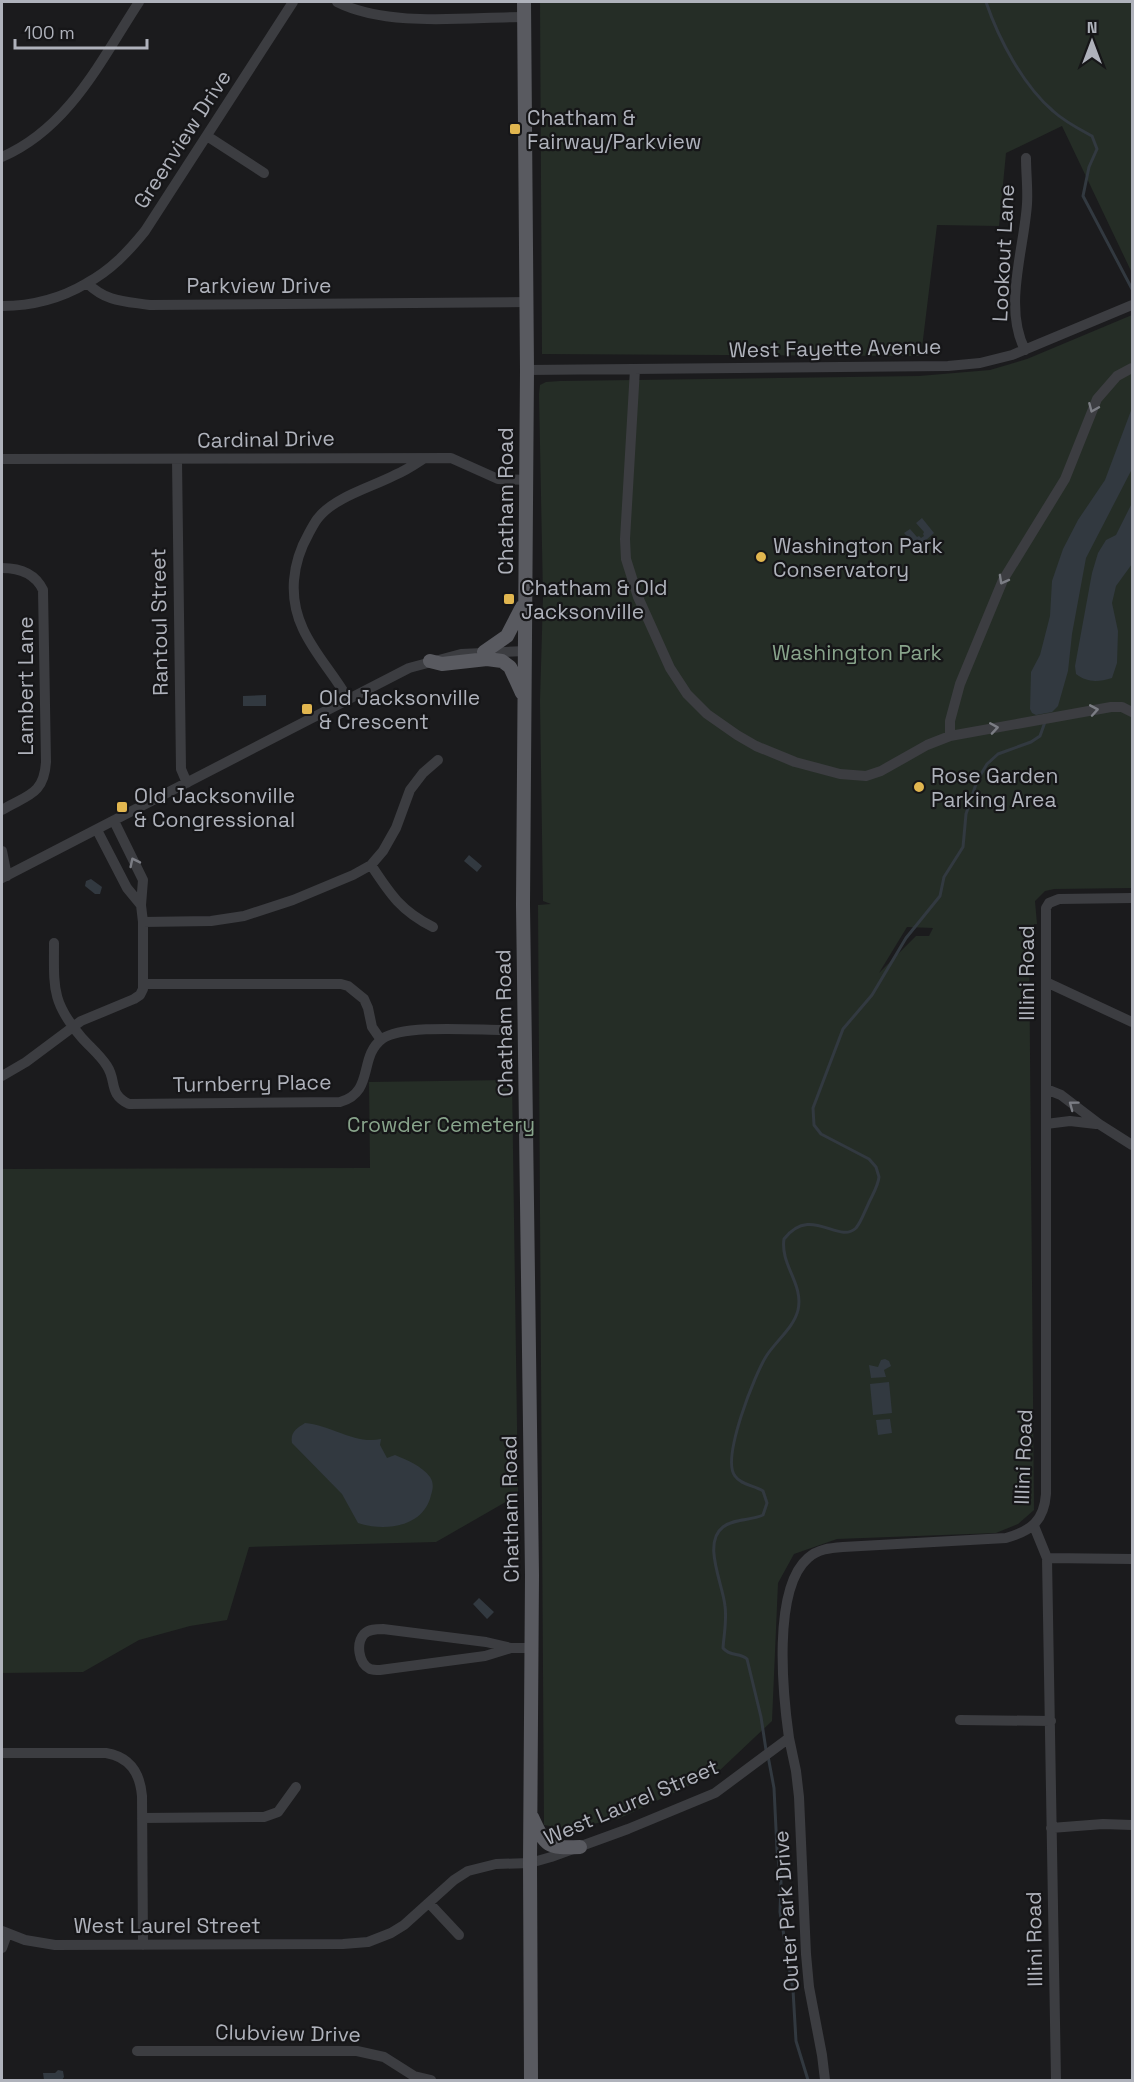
<svg xmlns="http://www.w3.org/2000/svg" width="1134" height="2082" viewBox="0 0 1134 2082" font-family="'Space Grotesk',sans-serif">
  <style>
    .green { fill: #252d26; fill-rule: evenodd }
    .water { fill: #323940 }
    .lines { fill: none; stroke-linecap: round; stroke-linejoin: round }
    .stream { stroke: #323940; stroke-width: 3 }
    .minor { stroke: #3c3d41; stroke-width: 10 }
    .major { stroke: #595a60; stroke-width: 14 }
    .oneway { stroke: #7b7d84 }
    .poi-dot { fill: #e1b64f; stroke: #161618; stroke-width: 2 }
    .labels { text-anchor: middle; dominant-baseline: central; stroke-width: 4.5; stroke-linejoin: round; paint-order: stroke }
    .poi-label { font-size: 21px; fill: #afb2bb; stroke: #161618; text-anchor: start }
    .street-label { font-size: 21px; fill: #afb2bb; stroke: #161618 }
    .park-label { font-size: 21px; fill: #88a48b; stroke: #161618 }
  </style>
  <rect width="100%" height="100%" fill="#1b1b1d"/>
  <!-- green -->
  <path class="green" d="M 540,2 L 1132,2 L 1132,273 L 1062,126 L 1006,153 L 999,226 L 937,225 L 921,356 L 542,354 Z
    M 1132,315 L 1132,888 L 1054,889 L 1045,891 L 1035,901 L 1037,924 L 1034,924 L 1034,937 L 1029,938 L 1034,1510 L 1018,1524 L 996,1533 L 837,1539 L 794,1554 L 778,1583 L 772,1721 L 718,1772 L 618,1819 L 567,1829 L 544,1825 L 538,905 L 551,904 L 543,901 L 540,701 L 543,597 L 539,394 L 540,385 L 546,382 L 560,381 L 919,376 L 990,370 L 1027,359 ZM 907,927 L 933,928 L 929,936 L 916,936 L 879,973 Z
    M 512,1080 L 518,1495 L 436,1542 L 249,1547 L 227,1620 L 190,1626 L 139,1640 L 83,1672 L 2,1673 L 2,1169 L 370,1168 L 369,1082 Z"/>
  <!-- water -->
  <path class="water" d="M 1132,408 L 1132,469 L 1086,558 L 1072,634 L 1068,671 L 1058,706 L 1052,712 L 1036,715 L 1032,713 L 1030,709 L 1031,672 L 1040,655 L 1050,616 L 1052,581 L 1063,549 L 1078,520 L 1105,480 Z
    M 1132,503 L 1132,564 L 1116,586 L 1112,603 L 1118,631 L 1117,663 L 1112,678 C 1098,682 1088,683 1076,674 L 1075,666 L 1092,573 L 1098,553 L 1106,540 L 1116,535 Z
    M 922,518 L 934,533 L 917,548 L 904,533 L 910,529 L 917,537 L 919,536 L 921,538 L 924,536 L 923,534 L 924,532 L 916,523 Z
    M 266,695 L 266,706 L 243,706 L 243,696 Z
    M 469,855 L 482,866 L 477,872 L 464,861 Z
    M 91,879 L 102,887 L 100,894 L 95,894 L 85,886 L 86,881 Z
    M 885,1359 L 889,1361 L 891,1366 L 884,1370 L 886,1377 L 871,1378 L 869,1365 L 878,1367 L 881,1360 Z
    M 889,1382 L 892,1413 L 873,1415 L 870,1384 Z
    M 890,1419 L 892,1433 L 878,1435 L 876,1420 Z
    M 305,1423 C 331,1425 356,1445 381,1439 L 380,1445 L 387,1458 L 395,1455 C 407,1460 422,1466 430,1477 C 434,1483 433,1489 431,1495 C 424,1527 385,1532 358,1523 L 342,1494 L 292,1443 C 290,1432 297,1428 305,1423 Z
    M 479,1598 L 494,1612 L 487,1619 L 473,1604 Z
    M 58,2070 L 63,2071 L 64,2077 L 62,2080 L 44,2080 L 43,2073 L 55,2073 Z"/>
  <g class="lines">
    <!-- stream -->
    <path class="stream" d="M 986,2 C 999,40 1023,85 1053,111 C 1065,122 1079,129 1092,136 L 1097,149 L 1089,167 L 1083,196 L 1132,289
      M 766,1750 L 761,1717 L 747,1659 C 740,1652 730,1657 723,1648 C 724,1634 727,1620 725,1606 C 723,1584 702,1543 723,1527 C 735,1518 750,1521 763,1515 L 767,1503 L 763,1491 C 754,1485 741,1485 735,1476 C 721,1459 755,1373 767,1355 C 777,1340 794,1327 798,1310 C 804,1284 780,1265 784,1239 C 811,1204 838,1245 856,1228 C 861,1222 864,1213 867,1207 C 871,1197 878,1187 879,1177 L 876,1167 L 869,1159 L 821,1134 L 814,1125 L 813,1108 L 843,1029 L 872,995 L 906,938 L 940,896 L 944,877 L 963,847 L 966,814 L 977,781 L 987,764 L 998,754 L 1031,742 L 1040,736 L 1045,722
      M 768,1756 L 774,1788 L 777,1850 L 781,1882 L 780,1912 L 793,1990 L 796,2041 L 808,2080"/>
    <!-- minor -->
    <path class="minor" d="M 337,2 C 389,28 467,17 524,17
      M 207,136 L 264,173
      M 2,157 C 69,128 101,60 139,2
      M 87,283 C 111,270 128,252 145,231 L 293,2
      M 2,306 C 33,306 60,299 87,283 C 107,302 123,301 150,305 L 527,302
      M 1025,350 C 1003,307 1024,250 1027,204 C 1028,189 1026,173 1026,158
      M 635,369 L 625,539 L 626,559 L 638,597 L 670,668 L 687,694 L 707,714 L 737,735 L 756,746 L 795,762 L 840,774 L 866,776 L 881,771 L 927,745 L 950,736 L 1111,707 L 1122,707 L 1132,712
      M 527,370 L 948,366 L 980,363 L 1012,355 L 1132,305
      M 2,459 L 451,458 L 498,479 L 527,480
      M 177,460 L 181,769 L 187,783
      M 2,568 C 20,568 35,573 43,590 L 46,762 C 44,795 27,795 2,810
      M 348,699 C 334,674 315,655 303,629 C 288,597 292,563 309,533 C 312,528 315,521 319,517 C 335,497 372,487 395,475 C 405,471 414,465 423,459
      M 950,736 L 950,721 L 960,684 L 1003,580 L 1065,479 L 1097,399 L 1117,376 L 1132,368
      M 97,830 L 127,888 L 141,905
      M 2,851 L 7,876
      M 371,865 C 390,894 401,911 433,927
      M 2,878 L 409,668 L 461,654 L 525,651
      M 143,922 L 211,921 L 244,916 L 293,900 L 353,875 L 371,865 L 383,851 L 396,828 L 410,790 L 423,773 L 438,760
      M 54,943 C 54,987 51,1002 82,1038 C 90,1047 100,1055 107,1066 C 117,1081 108,1094 129,1104 L 340,1102 C 375,1092 358,1057 382,1039 C 403,1024 475,1030 503,1030
      M 1046,982 L 1132,1022
      M 143,984 L 341,984 L 348,986 L 364,999 L 368,1008 L 372,1027 L 381,1040
      M 2,1076 L 26,1062 L 81,1021 L 134,999 L 140,995 L 143,989 L 143,922 L 141,905 L 143,880 L 114,821
      M 1046,1089 L 1061,1095 L 1099,1124 L 1132,1145
      M 1046,1124 L 1070,1121 L 1096,1124
      M 1034,1526 L 1047,1558 L 1056,2080
      M 1047,1558 L 1132,1559
      M 511,1648 L 486,1642 L 383,1629 C 376,1629 369,1629 364,1634 C 356,1643 358,1663 370,1669 C 373,1670 376,1670 380,1670 L 485,1656 L 511,1648 L 532,1648
      M 960,1720 L 1051,1721
      M 789,1738 L 796,1771 L 799,1797 L 806,1954 L 809,1987 L 822,2055 L 825,2080
      M 2,1753 L 106,1753 C 130,1757 140,1773 142,1796 L 143,1945
      M 142,1818 L 264,1817 L 278,1812 L 296,1787
      M 1051,1828 L 1103,1824 L 1132,1825
      M 429,1903 L 459,1935
      M 2,1931 L 25,1940 L 55,1945 L 343,1944 L 368,1942 L 391,1933 L 404,1925 L 454,1880 L 468,1871 L 496,1864 L 530,1863 L 551,1857 L 628,1829 L 715,1793 L 789,1738 C 783,1695 772,1589 808,1558 C 818,1549 830,1548 843,1547 L 1006,1538 C 1031,1531 1044,1521 1046,1494 L 1046,908 L 1049,903 L 1059,899 L 1132,898
      M 2,1948 L 7,1934
      M 137,2051 L 357,2051 L 384,2057 L 414,2076 L 431,2080"/>
    <!-- major -->
    <path class="major" d="M 524,2 L 527,370 L 523,905 L 532,1575 L 530,1863 L 531,2080
      M 484,652 L 507,636 L 522,607
      M 430,661 L 442,664 L 487,659 L 502,661 L 510,667 L 522,693
      M 532,1817 C 546,1847 546,1848 580,1847"/>
  </g>
  <!-- one-way arrows -->
  <defs><path id="oneway-chevron" d="M-2-3.5L2.5 0L-2 3.5" fill="none" stroke-width="1.6" stroke-linecap="round" stroke-linejoin="round" transform="scale(1.5)"/></defs>
  <g class="oneway">
    <use href="#oneway-chevron" transform="translate(1093 408) rotate(113)"/>
    <use href="#oneway-chevron" transform="translate(1003 580) rotate(119)"/>
    <use href="#oneway-chevron" transform="translate(1094 710) rotate(-10)"/>
    <use href="#oneway-chevron" transform="translate(994 728) rotate(-9)"/>
    <use href="#oneway-chevron" transform="translate(134 862) rotate(-116)"/>
    <use href="#oneway-chevron" transform="translate(1073 1105) rotate(-143)"/>
  </g>
  <!-- markers -->
  <g class="poi-dot">
    <rect x="509" y="123" width="12" height="12" rx="3"/>
    <circle cx="761" cy="557" r="6"/>
    <rect x="503" y="593" width="12" height="12" rx="3"/>
    <rect x="301" y="703" width="12" height="12" rx="3"/>
    <circle cx="919" cy="787" r="6"/>
    <rect x="116" y="801" width="12" height="12" rx="3"/>
  </g>
  <g class="labels">
    <!-- poi labels -->
    <g class="poi-label">
      <text x="527" y="117">Chatham &amp;<tspan x="527" dy="24">Fairway/Parkview</tspan></text>
      <text x="773" y="545">Washington Park<tspan x="773" dy="24">Conservatory</tspan></text>
      <text x="521" y="587">Chatham &amp; Old<tspan x="521" dy="24">Jacksonville</tspan></text>
      <text x="319" y="697">Old Jacksonville<tspan x="319" dy="24">&amp; Crescent</tspan></text>
      <text x="931" y="775">Rose Garden<tspan x="931" dy="24">Parking Area</tspan></text>
      <text x="134" y="795">Old Jacksonville<tspan x="134" dy="24">&amp; Congressional</tspan></text>
    </g>
    <!-- street labels -->
    <g class="street-label">
      <text transform="translate(182 139) rotate(-57)">Greenview Drive</text>
      <text transform="translate(1003 253) rotate(-87)">Lookout Lane</text>
      <text x="259" y="285">Parkview Drive</text>
      <text transform="translate(835 348) rotate(-1)">West Fayette Avenue</text>
      <text transform="translate(266 439) rotate(-1)">Cardinal Drive</text>
      <text transform="translate(505 501) rotate(-90)">Chatham Road</text>
      <text transform="translate(159 622) rotate(-91)">Rantoul Street</text>
      <text transform="translate(25 686) rotate(-90)">Lambert Lane</text>
      <text transform="translate(1026 973) rotate(-90)">Illini Road</text>
      <text transform="translate(504 1023) rotate(-91)">Chatham Road</text>
      <text transform="translate(252 1083) rotate(-1)">Turnberry Place</text>
      <text transform="translate(1023 1457) rotate(-88)">Illini Road</text>
      <text transform="translate(510 1509) rotate(-91)">Chatham Road</text>
      <text transform="translate(631 1802) rotate(-23)">West Laurel Street</text>
      <text transform="translate(786 1911) rotate(-94)">Outer Park Drive</text>
      <text x="167" y="1925">West Laurel Street</text>
      <text transform="translate(1034 1939) rotate(-91)">Illini Road</text>
      <text transform="translate(288 2033) rotate(1)">Clubview Drive</text>
    </g>
    <!-- park labels -->
    <g class="park-label">
      <text x="857" y="652">Washington Park</text>
      <text x="441" y="1124">Crowder Cemetery</text>
    </g>
  </g>
  <!-- border -->
  <rect width="1134" height="2082" fill="none" stroke="#afb2bb" stroke-width="6"/>
  <!-- north arrow -->
  <g transform="translate(1092 42)" stroke="#161618" stroke-width="4.5" paint-order="stroke">
  <path d="M0-4.5L10 22L0 15L-10 22Z" fill="#afb2bb"/>
  <text y="-9" font-size="16" font-weight="bold" text-anchor="middle" fill="#afb2bb">N</text>
  </g>
  <!-- scale -->
  <path d="M15 39v9h132v-9" fill="none" stroke="#afb2bb" stroke-width="3"/>
  <text x="24" y="39" font-size="18" fill="#afb2bb" stroke="#161618" stroke-width="4.5" paint-order="stroke">100 m</text>
</svg>
